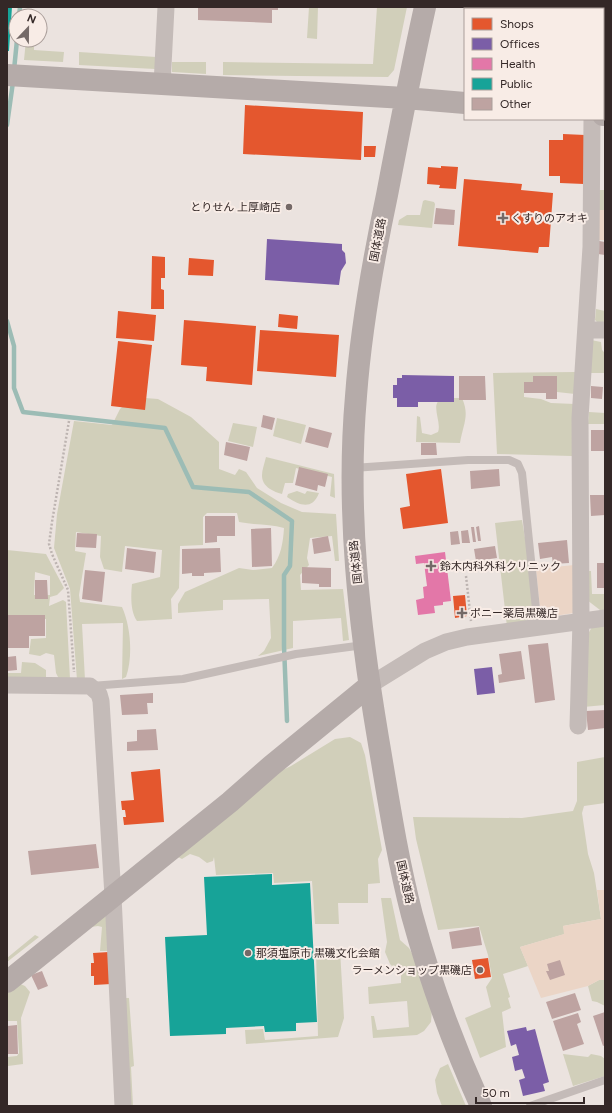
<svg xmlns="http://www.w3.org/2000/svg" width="612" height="1113" viewBox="0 0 612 1113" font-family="Figtree,'Noto Sans JP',sans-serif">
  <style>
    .green { fill: #d1cfba; fill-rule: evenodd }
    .sand { fill: #ebd5c6 }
    .shops { fill: #e4572e }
    .offices { fill: #7b5ea7 }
    .health { fill: #e377a8 }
    .public { fill: #17a398 }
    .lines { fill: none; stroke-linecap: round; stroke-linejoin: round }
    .stream { stroke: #9cbcb5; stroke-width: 4.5 }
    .building { fill: #bea3a1 }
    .path { stroke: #bdb4b1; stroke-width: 2.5; stroke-dasharray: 2 2; stroke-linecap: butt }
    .lane { stroke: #c4bbb8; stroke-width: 8 }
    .street { stroke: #c4bbb8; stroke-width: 17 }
    .secondary { stroke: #b5aba9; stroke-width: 22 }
    .poi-dot { fill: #746967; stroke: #f8ece6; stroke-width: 1.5 }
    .labels { text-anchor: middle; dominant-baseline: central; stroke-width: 4; stroke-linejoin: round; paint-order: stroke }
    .poi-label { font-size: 11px; fill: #342827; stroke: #f8ece6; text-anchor: start }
    .street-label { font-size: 11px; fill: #342827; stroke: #f8ece6 }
  </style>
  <rect width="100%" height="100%" fill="#ebe3df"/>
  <!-- green -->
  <path class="green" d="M 309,7 L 318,7 L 317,39 L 307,38 Z
    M 377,7 L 407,7 L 394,70 L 388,77 L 223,75 L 223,62 L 373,64 Z
    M 26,40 L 34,40 L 34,50 L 64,52 L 63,62 L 24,60 Z
    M 79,52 L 156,57 L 155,69 L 79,65 Z
    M 172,62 L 206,62 L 206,74 L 172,72 Z
    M 598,190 L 605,190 L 605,210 L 597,210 Z
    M 425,200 L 434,202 L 435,204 L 432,228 L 398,225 L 399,220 L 407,215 L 420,215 L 423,201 Z
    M 596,309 L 605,311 L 605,324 L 599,324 L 595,320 Z
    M 591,340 L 601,342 L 602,350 L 605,353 L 605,373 L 590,373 Z
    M 575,372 L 575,394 L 557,392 L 557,376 L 534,376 L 533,382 L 524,382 L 524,397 L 541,399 L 551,403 L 575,404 L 572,456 L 497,454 L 493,373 Z
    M 132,397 L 158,399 L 191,417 L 219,442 L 219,469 L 235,475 L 239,469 L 246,472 L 257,488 L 281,503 L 302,512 L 336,514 L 339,561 L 335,561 L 332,536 L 310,538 L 307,558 L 309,565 L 300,575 L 301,590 L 343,589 L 349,640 L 343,641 L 341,618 L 293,621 L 293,648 L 258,656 L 264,651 L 271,638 L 269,599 L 223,600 L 223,610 L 178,613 L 178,604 L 185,592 L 239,568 L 253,570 L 272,568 C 281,556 283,543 284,528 C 269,524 254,525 239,522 L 237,513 L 207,513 L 203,517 L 203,545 L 180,546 L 179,588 L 171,599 L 172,619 L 137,621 C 130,611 131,595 132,584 L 160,577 L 162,550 L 125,546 L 122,572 L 104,569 L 100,557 L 101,536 L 76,532 L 75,551 L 86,553 L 79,595 L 80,602 L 122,607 C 131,627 133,657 126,677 L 122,679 L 123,623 L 82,624 L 85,680 L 77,680 L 70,589 L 54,548 L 57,514 L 74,421 L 112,425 L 120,409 Z
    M 451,398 L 462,398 C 470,416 463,424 460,443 L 416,442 L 417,416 L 420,417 L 422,433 L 431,435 L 438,432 C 442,422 430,405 441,399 C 443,398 448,398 451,398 Z
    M 589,412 L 605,413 L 605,424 L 588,424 Z
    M 277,418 L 306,425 L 301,444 L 273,436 Z
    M 233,423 L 257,427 L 253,447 L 228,441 Z
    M 266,457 L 334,474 L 335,498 L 330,496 L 332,477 L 296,468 L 293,483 L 285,483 L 282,494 C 277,493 274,491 270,489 C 257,480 263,470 266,457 Z
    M 297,491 L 305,494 L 307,491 L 319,493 C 312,511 299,505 287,497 L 288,494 Z
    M 522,520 C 525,539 538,604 529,618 C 524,625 515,625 507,627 L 495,523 Z
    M 7,550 L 46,554 L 64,588 L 57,595 L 50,597 L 49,606 L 63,600 L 66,602 L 70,679 L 59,679 L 56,673 L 54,655 L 46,653 L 40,656 L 29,654 L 31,639 L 46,638 L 46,619 L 7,618 ZM 35,572 L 50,576 L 50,595 L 34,595 Z
    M 586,571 L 591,571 L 592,594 L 605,594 L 605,610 L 600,610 L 587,600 Z
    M 605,625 L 605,705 L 583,707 L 588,634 L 592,627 Z
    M 22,662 L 35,663 L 46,670 L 46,679 L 7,679 L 7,673 L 21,673 Z
    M 350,737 L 361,743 L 365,755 L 382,850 L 378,859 L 380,883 L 368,884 L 368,903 L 338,903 L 339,924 L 315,924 L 312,881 L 274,883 L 273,873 L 216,875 L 214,857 L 213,861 L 207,863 L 199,857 L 190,854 L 182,859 L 174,855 L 274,774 L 291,766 L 335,739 Z
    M 605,757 L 605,803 L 584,806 L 582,813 L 588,854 L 594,873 L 601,919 L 563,926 L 565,934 L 520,947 L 528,966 L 503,974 L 510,997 L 508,998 L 511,1008 L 502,1012 L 506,1047 L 480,1058 L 465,1018 L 491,1007 L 486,987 L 492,978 L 488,955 L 479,926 L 438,930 L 416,839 L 413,817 L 522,818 L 573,811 L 577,801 L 577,762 Z
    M 381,898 L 391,898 L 400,940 L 409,948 L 414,957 L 432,1010 L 431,1022 L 424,1031 L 417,1035 L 373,1038 L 371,1016 L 374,1016 L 377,1030 L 409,1027 L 407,1001 L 369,1004 L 368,987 L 401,983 L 401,975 L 390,964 L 385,952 L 387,942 Z
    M 109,911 L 111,951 L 100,951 L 102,927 L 98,926 L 91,927 Z
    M 35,935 L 39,937 L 7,962 L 7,958 Z
    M 340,950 L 344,1018 L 338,1037 L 246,1044 L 245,1030 L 263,1029 L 265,1040 L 318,1036 L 316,951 Z
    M 599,980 L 605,980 L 605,1006 L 597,1002 L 592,1001 L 588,986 Z
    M 18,983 L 25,986 L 30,992 L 21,1018 L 23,1064 L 8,1066 L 7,1057 L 17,1056 L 19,1053 L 17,1021 L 7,1021 L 7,989 Z
    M 124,998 L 129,998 L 134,1066 L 131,1067 L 133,1106 L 128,1106 Z
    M 563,1054 L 588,1057 L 591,1054 L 601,1056 L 605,1059 L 605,1076 L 573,1086 Z
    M 448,1064 L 466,1106 L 442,1106 L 437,1093 L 435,1080 L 440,1068 Z"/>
  <!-- sand -->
  <path class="sand" d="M 517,7 L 599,7 L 599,9 L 517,9 Z
    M 597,210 L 605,210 L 605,240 L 597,240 Z
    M 574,565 L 574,613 L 541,618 L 536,569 Z
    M 597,890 L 605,890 L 605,980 L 599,980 L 588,986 L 541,998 L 520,947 L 564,934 L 563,926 L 601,919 Z"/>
  <!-- shops -->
  <path class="shops" d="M 245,105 L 363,112 L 361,160 L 243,154 Z
    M 563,134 L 585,135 L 584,184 L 560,183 L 560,176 L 549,176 L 549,140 L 563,140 Z
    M 364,146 L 376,146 L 375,157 L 364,157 Z
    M 441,166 L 458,167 L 456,189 L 439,188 L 440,185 L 427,184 L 428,167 L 441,168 Z
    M 464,179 L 522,184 L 521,190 L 553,193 L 549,247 L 539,247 L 538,253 L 458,246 Z
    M 152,256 L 165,257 L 165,278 L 161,278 L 161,289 L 164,290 L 164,309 L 151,309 Z
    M 189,258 L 214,260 L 213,276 L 188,275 Z
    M 118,311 L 156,315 L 154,341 L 116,338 Z
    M 279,314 L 298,316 L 297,329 L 278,327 Z
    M 184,320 L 256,326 L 252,385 L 206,381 L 207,367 L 181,365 Z
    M 260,330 L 339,335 L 336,377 L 257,371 Z
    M 118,341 L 152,345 L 145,410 L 111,406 Z
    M 441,469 L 448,523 L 403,529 L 400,508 L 410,506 L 406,474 Z
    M 465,595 L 467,616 L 455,618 L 453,596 Z
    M 160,769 L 164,822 L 124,825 L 123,817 L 126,817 L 125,810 L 122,810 L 121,801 L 134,800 L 131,772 Z
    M 109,952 L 111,984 L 94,985 L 94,976 L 91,976 L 91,963 L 94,963 L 93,953 Z
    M 488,958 L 491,977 L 475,979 L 472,960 Z"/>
  <!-- offices -->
  <path class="offices" d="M 267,239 L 342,244 L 342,250 L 345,253 L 346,263 L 341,271 L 339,285 L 265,280 Z
    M 402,375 L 454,376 L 454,402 L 418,402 L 418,407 L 397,407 L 397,398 L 393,398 L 393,385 L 397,385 L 397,378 L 402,378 Z
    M 492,667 L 495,693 L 477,695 L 474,669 Z
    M 526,1027 L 527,1031 L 535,1029 L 549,1082 L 543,1084 L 545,1091 L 523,1096 L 519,1080 L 525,1078 L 522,1069 L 515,1071 L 512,1057 L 519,1055 L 516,1044 L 511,1046 L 507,1031 Z"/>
  <!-- health -->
  <path class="health" d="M 445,552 L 451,601 L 443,602 L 443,605 L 434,606 L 435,613 L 418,615 L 416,600 L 424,598 L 423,587 L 427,586 L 424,563 L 416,564 L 415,556 Z"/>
  <!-- public -->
  <path class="public" d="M 7,7 L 12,7 L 9,51 L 7,51 Z
    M 272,874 L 272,885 L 310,883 L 317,1022 L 296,1023 L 296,1031 L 265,1032 L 264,1026 L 226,1028 L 226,1034 L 170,1036 L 165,937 L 207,935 L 204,877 Z"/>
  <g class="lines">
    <!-- stream -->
    <path class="stream" d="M 19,16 L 20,7
      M 14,70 L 17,40
      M 7,125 L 13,82
      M 7,321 L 14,346 L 14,388 L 23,412 L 165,428 L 193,487 L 249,492 L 292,521 L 290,566 L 284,575 L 284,646 L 287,721"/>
  </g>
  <!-- building -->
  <path class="building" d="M 198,7 L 278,7 L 278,10 L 272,10 L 272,23 L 198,20 Z
    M 436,208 L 455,210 L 454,225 L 434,224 Z
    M 599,241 L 605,242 L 605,255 L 598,254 Z
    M 459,376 L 485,376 L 486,400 L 459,400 Z
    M 533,376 L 557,376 L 557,399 L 546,399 L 546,393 L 524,393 L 524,382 L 533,382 Z
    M 591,386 L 603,387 L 602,399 L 591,398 Z
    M 263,415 L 275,418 L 272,430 L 261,427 Z
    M 309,427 L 332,433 L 328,448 L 305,442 Z
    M 591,430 L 605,430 L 605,451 L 591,451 Z
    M 226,442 L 250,447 L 247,461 L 224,455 Z
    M 421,443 L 436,443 L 437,455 L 421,455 Z
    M 299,467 L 328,474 L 325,487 L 318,485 L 317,491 L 295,485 Z
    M 499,469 L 500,486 L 471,489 L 470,471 Z
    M 590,495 L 605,495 L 605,515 L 591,516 Z
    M 205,516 L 235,516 L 235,536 L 217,536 L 217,542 L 205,543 Z
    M 479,526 L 481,541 L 478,541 L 476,527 Z
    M 471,527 L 474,527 L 476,542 L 473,542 Z
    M 271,528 L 272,566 L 252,567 L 251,529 Z
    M 468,530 L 470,543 L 462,543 L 461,531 Z
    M 458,531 L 460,544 L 451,545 L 450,532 Z
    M 77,533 L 97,534 L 96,548 L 76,547 Z
    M 328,536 L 331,551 L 314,554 L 312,539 Z
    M 567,540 L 569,563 L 553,564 L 552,557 L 540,559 L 538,543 Z
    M 495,546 L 497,558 L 476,561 L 474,549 Z
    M 127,548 L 156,552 L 154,573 L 125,569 Z
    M 220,548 L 221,572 L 204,573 L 204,576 L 192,576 L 192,573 L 182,574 L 182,549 Z
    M 597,563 L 605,563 L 605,588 L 597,588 Z
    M 302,567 L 331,568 L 331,587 L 319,587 L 319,584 L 302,583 Z
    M 85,570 L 105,572 L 102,602 L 82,599 Z
    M 35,580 L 47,580 L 48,599 L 35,599 Z
    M 7,615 L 45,615 L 45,636 L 29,636 L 29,648 L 7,648 Z
    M 548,643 L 555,700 L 535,703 L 528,645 Z
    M 521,651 L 525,679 L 499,683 L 498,675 L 502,674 L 499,654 Z
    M 16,656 L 17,670 L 7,671 L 7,657 Z
    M 153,693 L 153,703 L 147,703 L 148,714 L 122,715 L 120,695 Z
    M 605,710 L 605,728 L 588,730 L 586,711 Z
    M 156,729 L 158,750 L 127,751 L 127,742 L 137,741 L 137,730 Z
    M 96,844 L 99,868 L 31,875 L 28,851 Z
    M 479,927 L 482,945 L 452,949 L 449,932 Z
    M 560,960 L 565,975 L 550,980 L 546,971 L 549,971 L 547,964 Z
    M 42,971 L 48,986 L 38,990 L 31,975 Z
    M 575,993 L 581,1010 L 552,1019 L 546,1002 Z
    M 605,1012 L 605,1045 L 603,1046 L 593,1016 Z
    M 578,1013 L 581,1022 L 577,1024 L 584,1044 L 563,1051 L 553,1021 Z
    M 17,1025 L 18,1054 L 7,1054 L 7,1026 Z"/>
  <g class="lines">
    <!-- path -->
    <path class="path" d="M 69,421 L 52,522 L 49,544 L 52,554 L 68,590 L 74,672
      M 466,576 L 471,621"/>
    <!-- lane -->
    <path class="lane" d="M 353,468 L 468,460 L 509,460 L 518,464 L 522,473 L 538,628
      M 91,686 L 183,679 L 296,654 L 364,645
      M 530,1106 L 605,1080"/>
    <!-- street -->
    <path class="street" d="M 162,85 L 166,7
      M 586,330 L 605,330
      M 7,685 L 90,686 L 99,694 L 101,701 L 113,896 L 123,1106
      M 370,685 L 425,651 L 446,642 L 467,637 L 605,618
      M 578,726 L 581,621 L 580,418 L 591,247 L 592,119"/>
    <!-- secondary -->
    <path class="secondary" d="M 425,7 C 411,70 399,132 387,195 C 373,261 361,328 356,396 C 346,510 359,625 378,738 C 388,797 397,857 412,915 C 430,981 453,1044 481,1106
      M 7,75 L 405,98 L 465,103
      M 603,115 L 605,115
      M 7,982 L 230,802 L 271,766 L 370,685"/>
  </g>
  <!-- markers -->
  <g class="poi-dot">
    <circle cx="289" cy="207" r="4"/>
    <path d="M501 212h4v4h4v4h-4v4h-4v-4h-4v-4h4z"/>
    <path d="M429 560h4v4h4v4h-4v4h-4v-4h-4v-4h4z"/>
    <path d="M460 607h4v4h4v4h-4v4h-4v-4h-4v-4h4z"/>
    <circle cx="248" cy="953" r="4"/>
    <circle cx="480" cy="970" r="4"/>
  </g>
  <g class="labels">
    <!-- poi labels -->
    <g class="poi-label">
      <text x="281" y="207" text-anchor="end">とりせん 上厚崎店</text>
      <text x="511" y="218">くすりのアオキ</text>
      <text x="440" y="566">鈴木内科外科クリニック</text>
      <text x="470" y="613">ポニー薬局黒磯店</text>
      <text x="256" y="953">那須塩原市 黒磯文化会館</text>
      <text x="472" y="970" text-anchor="end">ラーメンショップ黒磯店</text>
    </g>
    <!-- street labels -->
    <g class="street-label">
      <text transform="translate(378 240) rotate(-79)">国体道路</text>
      <text transform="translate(356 562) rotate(-96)">国体道路</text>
      <text transform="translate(405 882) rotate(77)">国体道路</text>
    </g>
  </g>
  <!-- border -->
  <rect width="612" height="1113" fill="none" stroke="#342827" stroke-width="16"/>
  <!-- legend -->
  <rect x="464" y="8" width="140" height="112" fill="#f8ece6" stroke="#aa9e9a"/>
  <rect x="472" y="18" width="20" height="12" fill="#e4572e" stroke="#aa9e9a"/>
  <text x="500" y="28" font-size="12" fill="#342827">Shops</text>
  <rect x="472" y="38" width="20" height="12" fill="#7b5ea7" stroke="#aa9e9a"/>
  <text x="500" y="48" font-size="12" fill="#342827">Offices</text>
  <rect x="472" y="58" width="20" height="12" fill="#e377a8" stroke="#aa9e9a"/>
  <text x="500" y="68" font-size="12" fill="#342827">Health</text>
  <rect x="472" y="78" width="20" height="12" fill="#17a398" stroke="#aa9e9a"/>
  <text x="500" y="88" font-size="12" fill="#342827">Public</text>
  <rect x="472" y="98" width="20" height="12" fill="#bea3a1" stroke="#aa9e9a"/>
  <text x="500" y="108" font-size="12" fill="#342827">Other</text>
  <!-- north arrow -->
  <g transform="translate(28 28) rotate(22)"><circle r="19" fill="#f8ece6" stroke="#aa9e9a"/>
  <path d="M0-3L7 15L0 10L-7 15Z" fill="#746967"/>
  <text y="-6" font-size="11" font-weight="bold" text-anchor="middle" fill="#342827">N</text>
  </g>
  <!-- scale -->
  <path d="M476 1097v6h108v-6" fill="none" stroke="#342827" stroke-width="2"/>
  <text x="482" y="1097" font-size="12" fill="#342827" stroke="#f8ece6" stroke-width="3" paint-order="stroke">50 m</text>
</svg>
